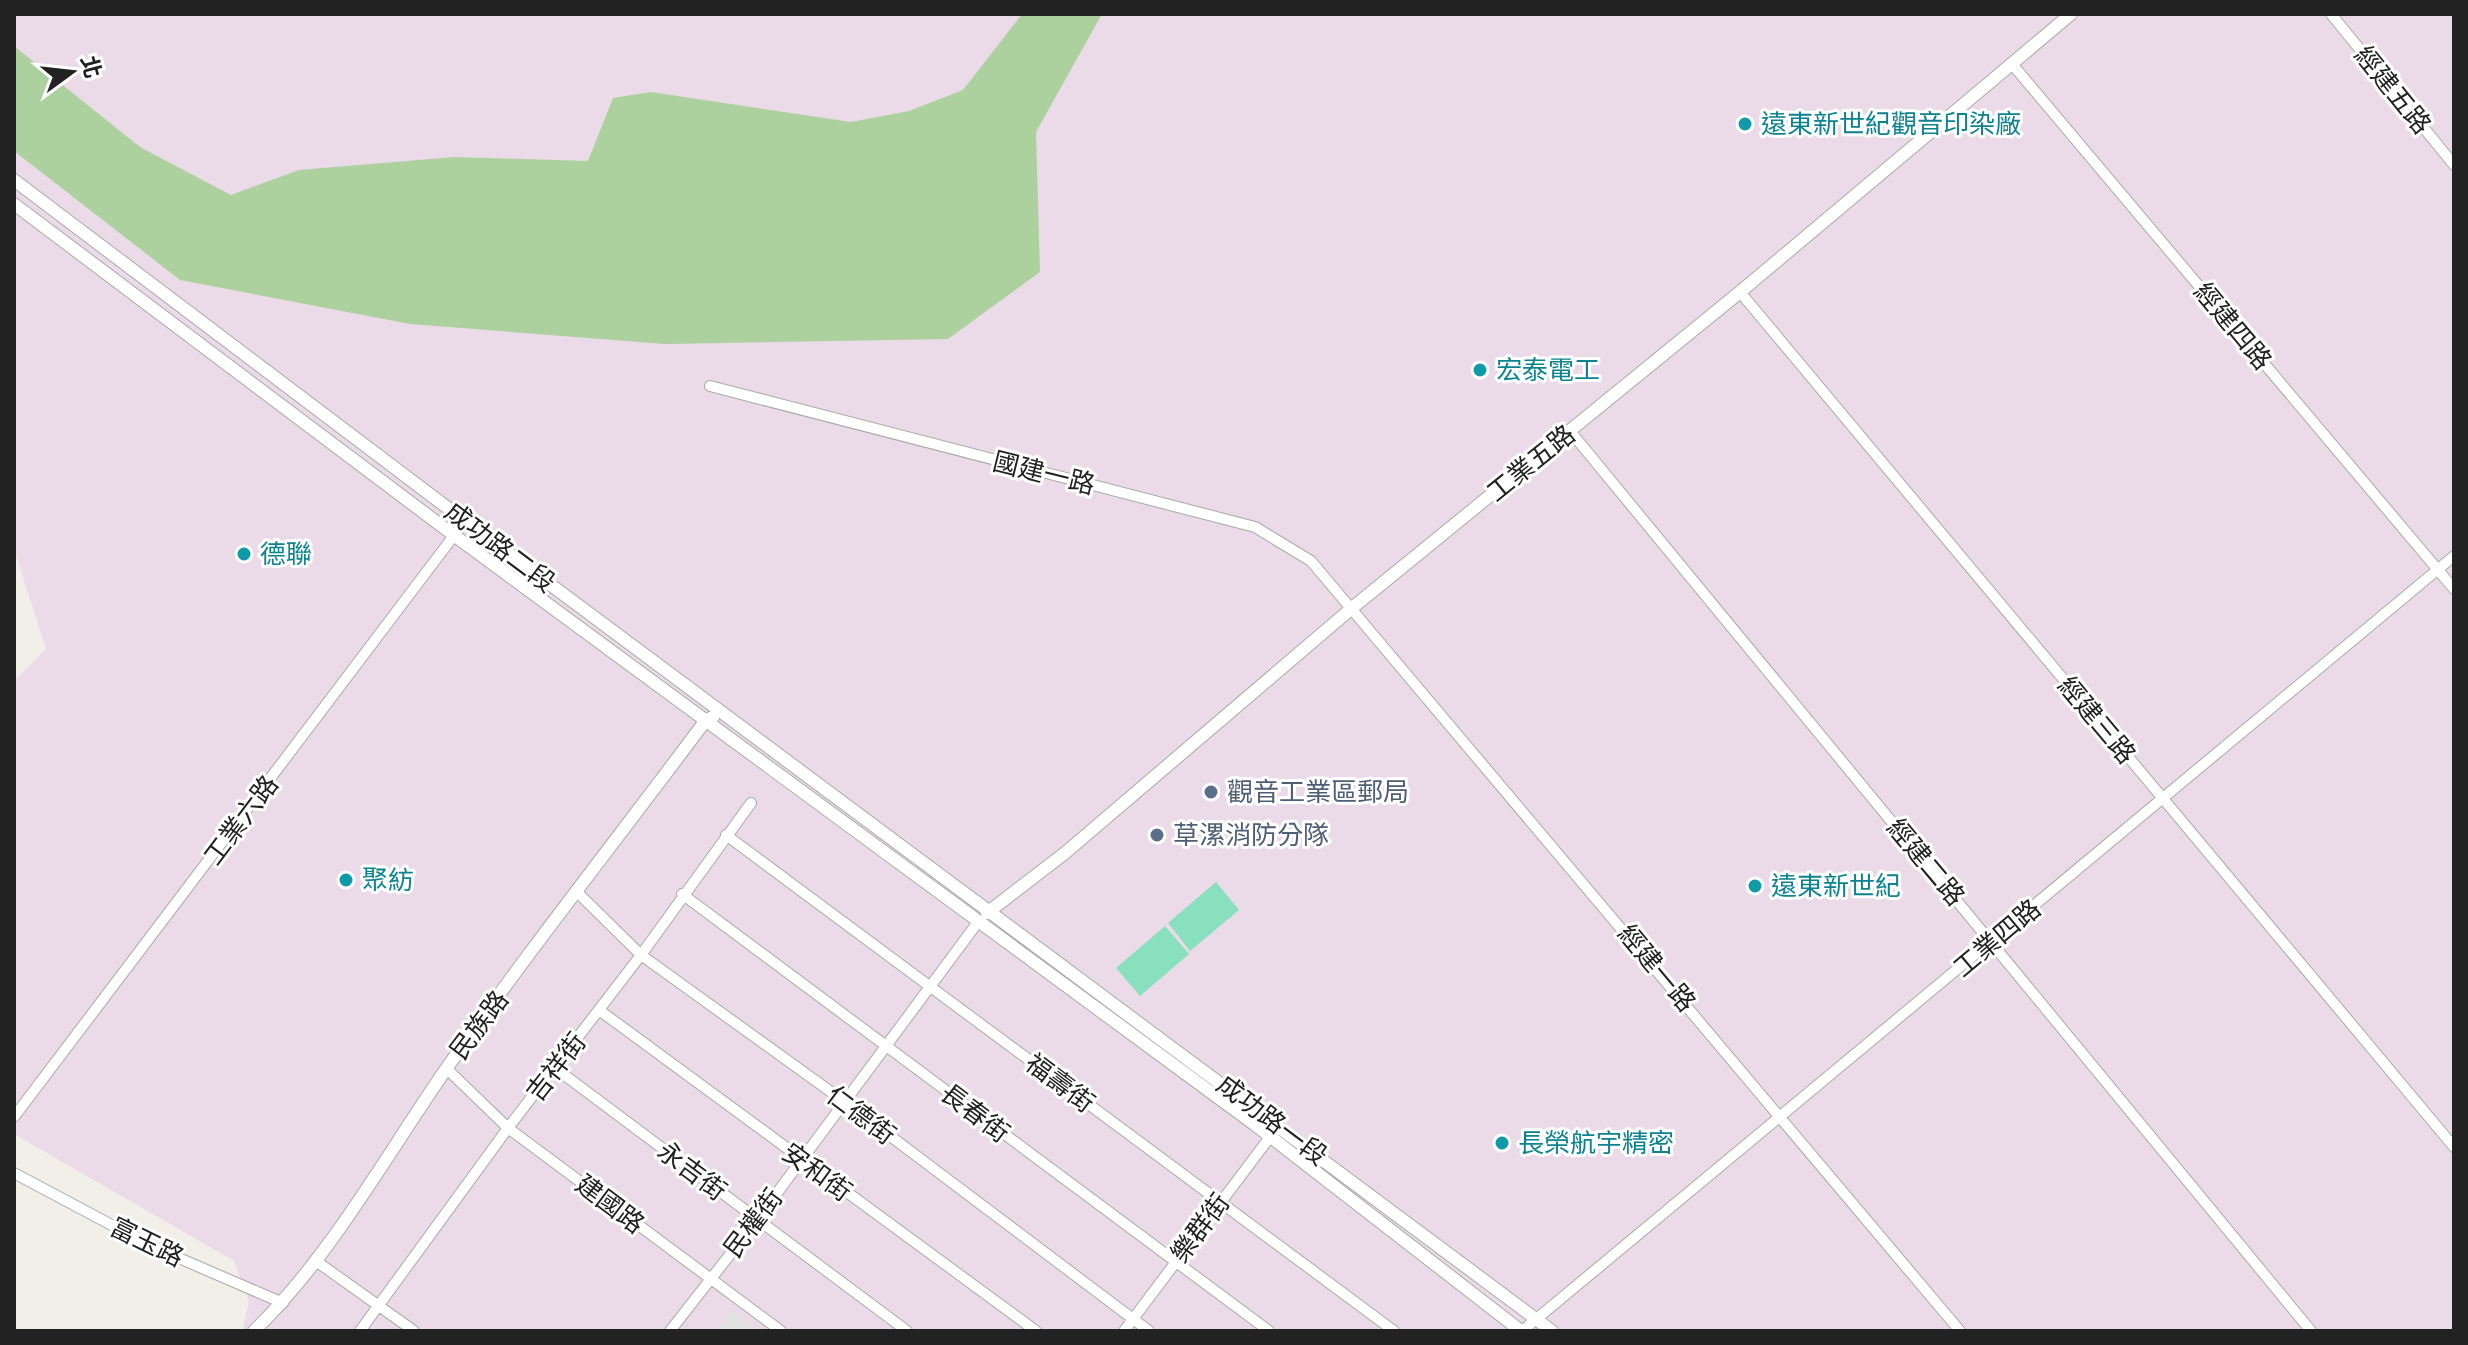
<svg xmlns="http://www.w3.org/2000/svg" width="2468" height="1345" viewBox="0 0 2468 1345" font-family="'Space Grotesk','Noto Sans TC',sans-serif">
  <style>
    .industrial { fill: #ebdbe8 }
    .forest { fill: #add19e }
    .pitch { fill: #88e0be }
    .parking { fill: #e2e2e2 }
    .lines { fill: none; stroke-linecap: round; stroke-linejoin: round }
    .minor-casing { stroke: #a9a9a9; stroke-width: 12 }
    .tertiary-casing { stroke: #a9a9a9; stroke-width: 14 }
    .minor { stroke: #fff; stroke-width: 10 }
    .tertiary { stroke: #fff; stroke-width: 12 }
    .culture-dot { fill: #0f9aa8; stroke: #fff; stroke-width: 3 }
    .service-dot { fill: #5c6f8a; stroke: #fff; stroke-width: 3 }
    .labels { text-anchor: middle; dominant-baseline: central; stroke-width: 6; stroke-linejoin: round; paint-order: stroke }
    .street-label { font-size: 26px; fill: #222; stroke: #fff }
    .culture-label { font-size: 26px; fill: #0d838f; stroke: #fff; text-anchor: start }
    .service-label { font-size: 26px; fill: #4e5e75; stroke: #fff; text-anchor: start }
  </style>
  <rect width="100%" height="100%" fill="#f2efe9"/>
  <!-- industrial -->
  <path class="industrial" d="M 14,14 L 2454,14 L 2454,1331 L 242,1331 L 249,1301 L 234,1261 L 14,1134 L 14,681 L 46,649 L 14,549 Z"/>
  <!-- forest -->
  <path class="forest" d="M 1022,14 L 1102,14 L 1036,132 L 1040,272 L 948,339 L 665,344 L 410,324 L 180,280 L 14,151 L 14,46 L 140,147 L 231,195 L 299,170 L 455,157 L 588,161 L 613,98 L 651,92 L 851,122 L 909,111 L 963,90 Z"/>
  <!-- pitch -->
  <path class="pitch" d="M 1216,882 L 1239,910 L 1190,951 L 1168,923 Z
    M 1165,926 L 1189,954 L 1140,996 L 1116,968 Z"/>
  <!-- parking -->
  <path class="parking" d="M 732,1310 L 761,1331 L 717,1331 Z"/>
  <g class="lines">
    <defs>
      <path id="minor" d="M 2331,14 L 2454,165
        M 2012,64 L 2454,589
        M 1740,292 L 2454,1147
        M 710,386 L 1255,527 L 1311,561 L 1960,1331
        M 1570,431 L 2311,1331
        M 726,835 L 1394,1331
        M 578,893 L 641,955 L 845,1102 L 1149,1331
        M 682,894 L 1269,1331
        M 599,1010 L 1036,1331
        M 555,1068 L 907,1331
        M 447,1069 L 508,1128 L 781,1331
        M 14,1117 L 465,521
        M 14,1173 L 151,1246 L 283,1303
        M 316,1261 L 414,1331
        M 360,1331 L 508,1128 L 641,955 L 751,803
        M 670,1331 L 757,1220 L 978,922
        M 1124,1331 L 1279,1125
        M 1522,1331 L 2454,556"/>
      <path id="tertiary" d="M 14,180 L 465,521 L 1552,1331
        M 14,204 L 455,536 L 1254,1124 L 1521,1331
        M 987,913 L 1065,853 L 1352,608 L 1740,292 L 2071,14
        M 254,1331 C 330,1257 384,1159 444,1072 C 527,952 619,837 706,720 L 713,717"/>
    </defs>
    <!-- minor casing -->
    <use href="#minor" class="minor-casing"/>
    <!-- tertiary casing -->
    <use href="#tertiary" class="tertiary-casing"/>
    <!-- minor -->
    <use href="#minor" class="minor"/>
    <!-- tertiary -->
    <use href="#tertiary" class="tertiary"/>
  </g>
  <!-- markers -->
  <g class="culture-dot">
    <circle cx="1745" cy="124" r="8"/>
    <circle cx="1480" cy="370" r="8"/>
    <circle cx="244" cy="554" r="8"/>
    <circle cx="346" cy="880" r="8"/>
    <circle cx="1755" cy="886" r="8"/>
    <circle cx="1502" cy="1143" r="8"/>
  </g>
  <g class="service-dot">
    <circle cx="1211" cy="792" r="8"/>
    <circle cx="1157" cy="835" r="8"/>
  </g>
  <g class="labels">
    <!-- street labels -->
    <g class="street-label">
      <text transform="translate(2393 90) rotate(51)">經建五路</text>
      <text transform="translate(2233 326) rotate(50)">經建四路</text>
      <text transform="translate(1531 463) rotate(-39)">工業五路</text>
      <text transform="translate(1044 473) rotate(14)">國建一路</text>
      <text transform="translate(500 547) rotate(37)">成功路二段</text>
      <text transform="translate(2097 720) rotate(50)">經建三路</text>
      <text transform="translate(241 820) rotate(-53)">工業六路</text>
      <text transform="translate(1926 862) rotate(50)">經建二路</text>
      <text transform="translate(1997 938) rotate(-40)">工業四路</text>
      <text transform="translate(1657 968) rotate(50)">經建一路</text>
      <text transform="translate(479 1025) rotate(-53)">民族路</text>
      <text transform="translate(556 1067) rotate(-52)">吉祥街</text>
      <text transform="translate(1060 1083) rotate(37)">福壽街</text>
      <text transform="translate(975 1113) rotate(37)">長春街</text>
      <text transform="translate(861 1115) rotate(37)">仁德街</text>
      <text transform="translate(1272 1120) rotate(37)">成功路一段</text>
      <text transform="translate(692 1171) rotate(37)">永吉街</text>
      <text transform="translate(817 1172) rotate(36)">安和街</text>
      <text transform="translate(610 1204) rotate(37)">建國路</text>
      <text transform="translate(753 1223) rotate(-53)">民權街</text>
      <text transform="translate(1200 1228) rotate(-53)">樂群街</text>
      <text transform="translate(147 1242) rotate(26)">富玉路</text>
    </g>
    <!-- culture labels -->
    <g class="culture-label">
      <text x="1761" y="124">遠東新世紀觀音印染廠</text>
      <text x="1496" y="370">宏泰電工</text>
      <text x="260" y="554">德聯</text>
      <text x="362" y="880">聚紡</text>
      <text x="1771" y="886">遠東新世紀</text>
      <text x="1518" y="1143">長榮航宇精密</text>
    </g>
    <!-- service labels -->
    <g class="service-label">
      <text x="1227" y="792">觀音工業區郵局</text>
      <text x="1173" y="835">草漯消防分隊</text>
    </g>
  </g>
  <!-- border -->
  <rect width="2468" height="1345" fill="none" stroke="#222222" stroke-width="32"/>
  <!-- north arrow -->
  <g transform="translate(72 72) rotate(75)" stroke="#ffffff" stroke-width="6" paint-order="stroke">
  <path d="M0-6L14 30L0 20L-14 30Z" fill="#222222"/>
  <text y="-12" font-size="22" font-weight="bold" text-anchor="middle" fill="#222222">北</text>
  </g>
</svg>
